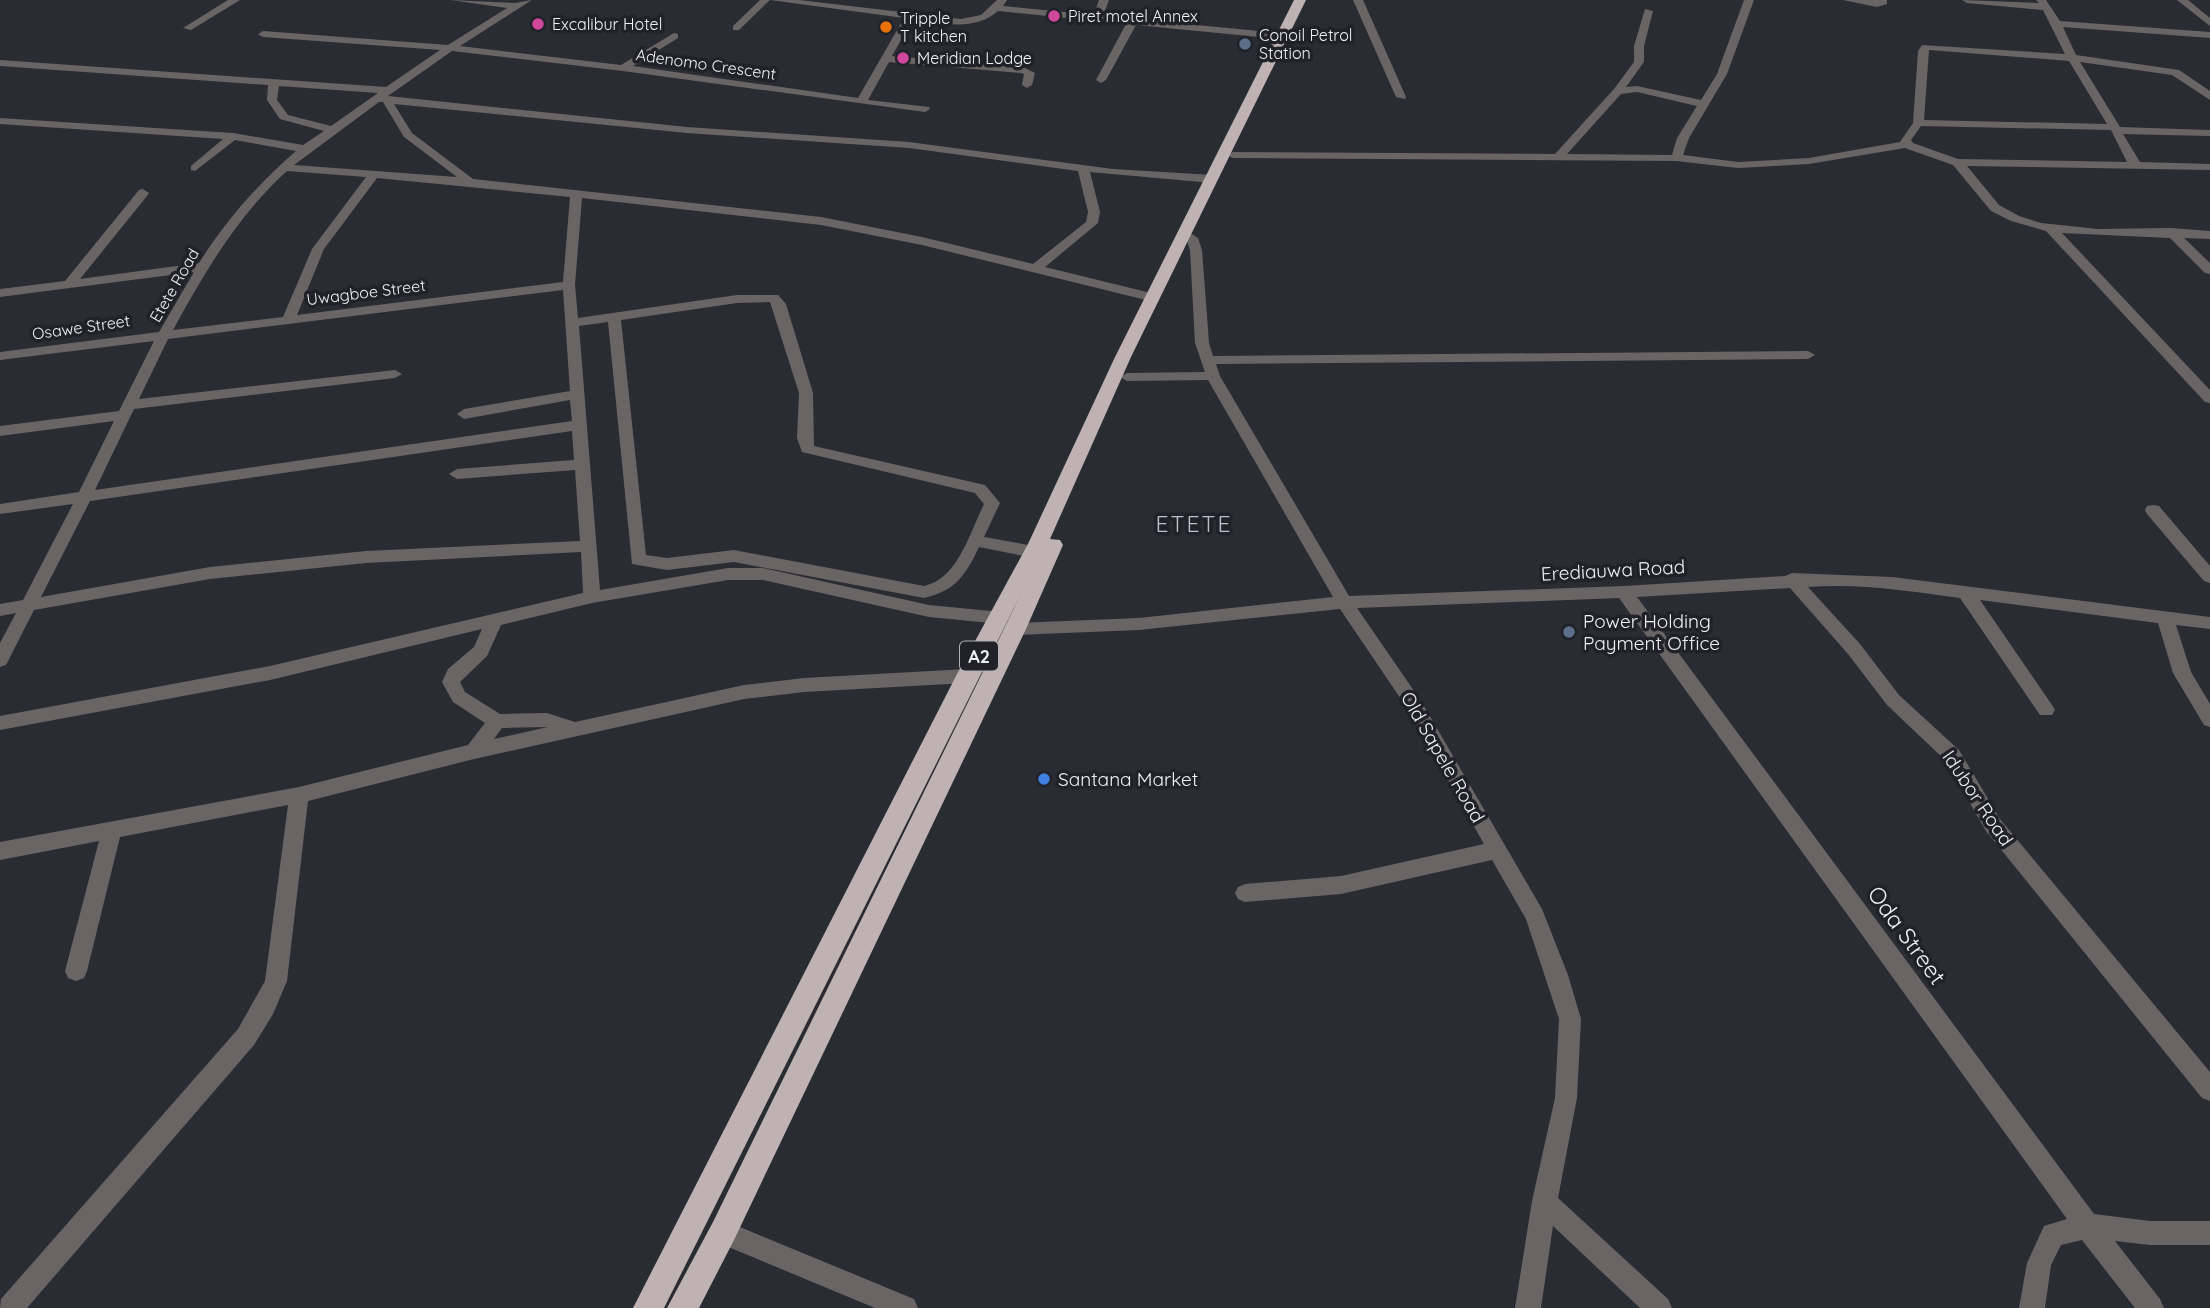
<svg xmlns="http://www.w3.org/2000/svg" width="2210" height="1308" viewBox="0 0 2210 1308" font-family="Quicksand,sans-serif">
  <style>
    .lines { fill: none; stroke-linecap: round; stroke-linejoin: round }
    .minor { fill: #696565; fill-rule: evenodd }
    .highway { fill: #beb2b2; fill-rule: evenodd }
    .hotel-dot { fill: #d1479c; stroke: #212229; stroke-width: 2.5 }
    .food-dot { fill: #e8710a; stroke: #212229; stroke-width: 2.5 }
    .service-dot { fill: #5c6f8a; stroke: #212229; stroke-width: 2.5 }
    .shop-dot { fill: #3f7fe0; stroke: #212229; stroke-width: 2.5 }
    .labels { text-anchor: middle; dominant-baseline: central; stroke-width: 7; stroke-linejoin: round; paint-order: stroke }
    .far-poi-label { font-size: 16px; fill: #eff1f6; stroke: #212229; text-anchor: start }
    .far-street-label { font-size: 16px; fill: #eff1f6; stroke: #212229 }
    .shield { fill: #212229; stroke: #b1b3b8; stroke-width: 2 }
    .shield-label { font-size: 18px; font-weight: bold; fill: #eff1f6 }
    .street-label { font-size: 19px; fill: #eff1f6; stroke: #212229 }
    .poi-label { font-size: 19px; fill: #eff1f6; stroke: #212229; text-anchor: start }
    .quarter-label { font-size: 23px; letter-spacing: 2px; fill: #bcbfc8; stroke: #212229 }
    .near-street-label { font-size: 23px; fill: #eff1f6; stroke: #212229 }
  </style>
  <rect width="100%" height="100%" fill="#2a2c33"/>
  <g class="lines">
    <!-- minor -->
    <path class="minor" d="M 228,0 L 240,0 L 191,30 L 183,28 Z
      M 450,0 L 515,3 L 532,0 L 460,46 L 621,65 L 674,33 L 678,34 L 678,38 L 633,66 L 858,98 L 904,18 L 770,0 L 799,0 L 961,19 L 981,15 L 997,0 L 1007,0 L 1003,6 L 1094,15 L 1099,0 L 1109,0 L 1103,16 L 1281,33 L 1286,36 L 1281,39 L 1136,25 L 1106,80 L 1101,83 L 1096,80 L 1126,24 L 998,11 C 974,32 942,23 913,19 L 892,56 L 1023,67 L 1035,73 L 1032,85 L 1027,88 L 1022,85 L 1024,74 L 1021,73 L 889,62 L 868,100 L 929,107 L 930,109 L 925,112 L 623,71 L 452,51 L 388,96 L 687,127 L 909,142 L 1113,169 L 1212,175 L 1218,179 L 1212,183 L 1090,172 L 1100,212 L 1098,223 L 1045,267 L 1159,295 L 1159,301 L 1154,302 L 922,245 L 821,225 L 582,198 L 575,285 L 578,318 L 737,295 L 778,295 L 786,304 L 813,393 L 814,446 L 985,485 L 1000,503 L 984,537 L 1034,546 L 1042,552 L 1034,558 L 979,547 C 966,575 955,591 924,598 L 734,562 L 667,570 L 632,564 L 608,322 L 579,326 L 600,590 L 728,568 L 763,568 L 929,605 L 1001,612 L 1010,618 L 1001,624 L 929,617 L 763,580 L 728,580 L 592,603 L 501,625 L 487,656 L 460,682 L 465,692 L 500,714 L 547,713 L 575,722 L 744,685 L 804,678 L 967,669 L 973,671 L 976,676 L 973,681 L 967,683 L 804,692 L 744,699 L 474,759 L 308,801 L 287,981 L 273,1014 L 254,1045 L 27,1308 L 0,1308 L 1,1299 L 238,1029 L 265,981 L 288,805 L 120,837 L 87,971 L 84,978 L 76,981 L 68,978 L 65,971 L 99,841 L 0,860 L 0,842 L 299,787 L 468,745 L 485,723 L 453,702 L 442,682 L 448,669 L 474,647 L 482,629 L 270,680 L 0,730 L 0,716 L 270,666 L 583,593 L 581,552 L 366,563 L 210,579 L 34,610 L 6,665 L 0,667 L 0,643 L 16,613 L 0,616 L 0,604 L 23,600 L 73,504 L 0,514 L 0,504 L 79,492 L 114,421 L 0,436 L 0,426 L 119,411 L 154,341 L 0,360 L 0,352 L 159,332 L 194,272 L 0,297 L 0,289 L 65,281 L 139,190 L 143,189 L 149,193 L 147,196 L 80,279 L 199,263 C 226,220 260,182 296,151 L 235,140 L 195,171 L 191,170 L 191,166 L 223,139 L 0,124 L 0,118 L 233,133 L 303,145 L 324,131 L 280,119 L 267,100 L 268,85 L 0,66 L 0,60 L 386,87 L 440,50 L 263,37 L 258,34 L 263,31 L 448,45 L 507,8 ZM 279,86 L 378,93 L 331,126 L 288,115 L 277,100 ZM 379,102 L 383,102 L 404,137 L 457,177 L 294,165 ZM 394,104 L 687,133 L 909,148 L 1078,171 L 1088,212 L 1086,222 L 1033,264 L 922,237 L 821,217 L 473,179 L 412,133 ZM 287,171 L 366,177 L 312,249 L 283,317 L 173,330 C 204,273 238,215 287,171 ZM 377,178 L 570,197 L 563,282 L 297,315 L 324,249 ZM 563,290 L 570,391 L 464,409 L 457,414 L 464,419 L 570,400 L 572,421 L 95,490 L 134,409 L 395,378 L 402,374 L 395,370 L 139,399 L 168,339 ZM 770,302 L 799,393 L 797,438 L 802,452 L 975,493 L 984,504 C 970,532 958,579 924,586 L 734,550 L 667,558 L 646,555 L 621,320 L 737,303 ZM 572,431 L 574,460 L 457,469 L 449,474 L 457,479 L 575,470 L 580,541 L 366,551 L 210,567 L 41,597 L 90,501 ZM 548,727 L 494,739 L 502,728 Z
      M 760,0 L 770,0 L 739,30 L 733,30 L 733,26 Z
      M 1353,0 L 1363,0 L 1406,97 L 1405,99 L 1396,97 Z
      M 1744,0 L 1754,0 L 1727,74 L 1689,138 L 1683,155 L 1738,162 L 1809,158 L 1900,142 L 1913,123 L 1918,51 L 1922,45 L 2065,54 L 2043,10 L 1967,3 L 1962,0 L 2039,3 L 2036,0 L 2046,0 L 2060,21 L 2210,32 L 2210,38 L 2063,27 L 2076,55 L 2179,70 L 2210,91 L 2210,100 L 2172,75 L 2080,62 L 2120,127 L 2210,130 L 2210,136 L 2123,134 L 2140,162 L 2210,164 L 2210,170 L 1967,166 L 1999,205 L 2019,216 L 2041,223 L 2098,229 L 2171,228 L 2210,231 L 2210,239 L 2184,238 L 2210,263 L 2210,274 L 2205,273 L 2170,238 L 2062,233 L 2210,390 L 2210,403 L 2205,402 L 2046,231 L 2011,221 L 1991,211 L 1953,165 L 1905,148 L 1809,164 L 1738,168 L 1676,161 L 1233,158 L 1227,155 L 1233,152 L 1555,154 L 1614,89 L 1634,62 L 1634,46 L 1645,9 L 1653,11 L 1644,46 L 1644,62 L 1626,87 L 1637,86 L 1701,100 L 1717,74 ZM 1929,50 L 2069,61 L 2107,124 L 1924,120 ZM 1637,92 L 1697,106 L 1677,138 L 1672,155 L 1567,154 L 1621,94 ZM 1921,126 L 2111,130 L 2127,162 L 1958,159 L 1913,143 L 1911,140 Z
      M 1843,0 L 1887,0 L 1887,4 L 1877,7 Z
      M 2177,0 L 2188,0 L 2210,18 L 2210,26 Z
      M 1192,234 L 1198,238 L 1202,250 L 1209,343 L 1213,356 L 1808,351 L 1815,355 L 1808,359 L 1216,364 L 1220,376 L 1349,596 L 1624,586 L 1785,576 L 1792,573 L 1892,577 L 2210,617 L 2210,629 L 2176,625 L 2191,672 L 2210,704 L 2210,727 L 2204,725 L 2173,673 L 2158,623 L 1980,600 L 2052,705 L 2055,710 L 2052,715 L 2040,715 L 1960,598 C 1910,591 1859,583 1808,587 L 1860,644 L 1899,695 L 1959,750 L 2000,819 L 2210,1072 L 2210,1101 L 2202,1098 L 1986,831 L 1945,760 L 1887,705 L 1848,654 L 1790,588 L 1637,597 L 2094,1214 L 2150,1221 L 2210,1221 L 2210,1245 L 2150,1245 L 2115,1241 L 2160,1299 L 2164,1308 L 2135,1308 L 2082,1240 L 2061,1245 L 2051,1265 L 2045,1308 L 2019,1308 L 2027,1263 L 2044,1226 L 2067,1219 L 1619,598 L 1357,608 L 1421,701 L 1542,909 L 1568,975 L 1581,1019 L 1577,1098 L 1558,1198 L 1668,1299 L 1672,1308 L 1640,1308 L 1553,1226 L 1541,1308 L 1515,1308 L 1532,1201 L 1555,1098 L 1559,1019 L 1526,919 L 1492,860 L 1341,894 L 1245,902 L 1238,899 L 1235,893 L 1238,887 L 1245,884 L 1341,876 L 1484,844 L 1409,711 L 1340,609 L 1139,630 L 1016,635 L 1007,629 L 1016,623 L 1139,618 L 1333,597 L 1208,380 L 1127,381 L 1120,377 L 1127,373 L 1205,372 L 1195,343 L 1190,250 L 1186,238 Z
      M 2153,505 L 2159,506 L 2210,566 L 2210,583 L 2204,581 L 2147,514 L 2145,510 L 2147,506 Z
      M 723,1220 L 914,1299 L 918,1308 L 875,1308 L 714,1241 L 711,1232 L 714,1223 Z"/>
    <!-- highway -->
    <path class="highway" d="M 1294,0 L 1306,0 L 1131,357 L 1050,539 L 1060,540 L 1063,545 L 1026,629 L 733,1242 L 699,1308 L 667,1308 L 713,1222 L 1022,592 L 664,1308 L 633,1308 L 956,676 L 1028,544 L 1115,357 Z"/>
  </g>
  <!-- markers -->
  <g class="hotel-dot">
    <circle cx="1054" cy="16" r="7"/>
    <circle cx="538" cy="24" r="7"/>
    <circle cx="903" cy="58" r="7"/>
  </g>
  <circle class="food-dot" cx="886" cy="27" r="7"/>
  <g class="service-dot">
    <circle cx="1245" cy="44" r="7"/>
    <circle cx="1569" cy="632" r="7"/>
  </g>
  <circle class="shop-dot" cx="1044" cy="779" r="7"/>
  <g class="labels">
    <!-- far-poi labels -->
    <g class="far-poi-label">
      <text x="1068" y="16">Piret motel Annex</text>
      <text x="900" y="18">Tripple<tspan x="900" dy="18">T kitchen</tspan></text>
      <text x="552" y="24">Excalibur Hotel</text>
      <text x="1259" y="35">Conoil Petrol<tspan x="1259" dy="18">Station</tspan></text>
      <text x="917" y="58">Meridian Lodge</text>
    </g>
    <!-- far-street labels -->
    <g class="far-street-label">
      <text transform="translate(706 64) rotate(8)">Adenomo Crescent</text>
      <text transform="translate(174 285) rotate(-60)">Etete Road</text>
      <text transform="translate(366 292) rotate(-7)">Uwagboe Street</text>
      <text transform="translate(81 327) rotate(-8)">Osawe Street</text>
    </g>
    <!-- shield labels -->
    <rect class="shield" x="960" y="641.5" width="38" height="29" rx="5"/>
    <g class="shield-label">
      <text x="979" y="656">A2</text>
    </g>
    <!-- street labels -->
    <g class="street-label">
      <text transform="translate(1613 570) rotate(-3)">Erediauwa Road</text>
      <text transform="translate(1443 757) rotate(60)">Old Sapele Road</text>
      <text transform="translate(1978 798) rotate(56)">Idubor Road</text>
    </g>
    <!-- poi labels -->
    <g class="poi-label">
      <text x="1583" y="621">Power Holding<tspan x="1583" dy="22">Payment Office</tspan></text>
      <text x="1058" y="779">Santana Market</text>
    </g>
    <!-- quarter labels -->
    <g class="quarter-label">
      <text x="1194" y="523">ETETE</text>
    </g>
    <!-- near-street labels -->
    <g class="near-street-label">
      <text transform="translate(1907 935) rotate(54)">Oda Street</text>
    </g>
  </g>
</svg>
